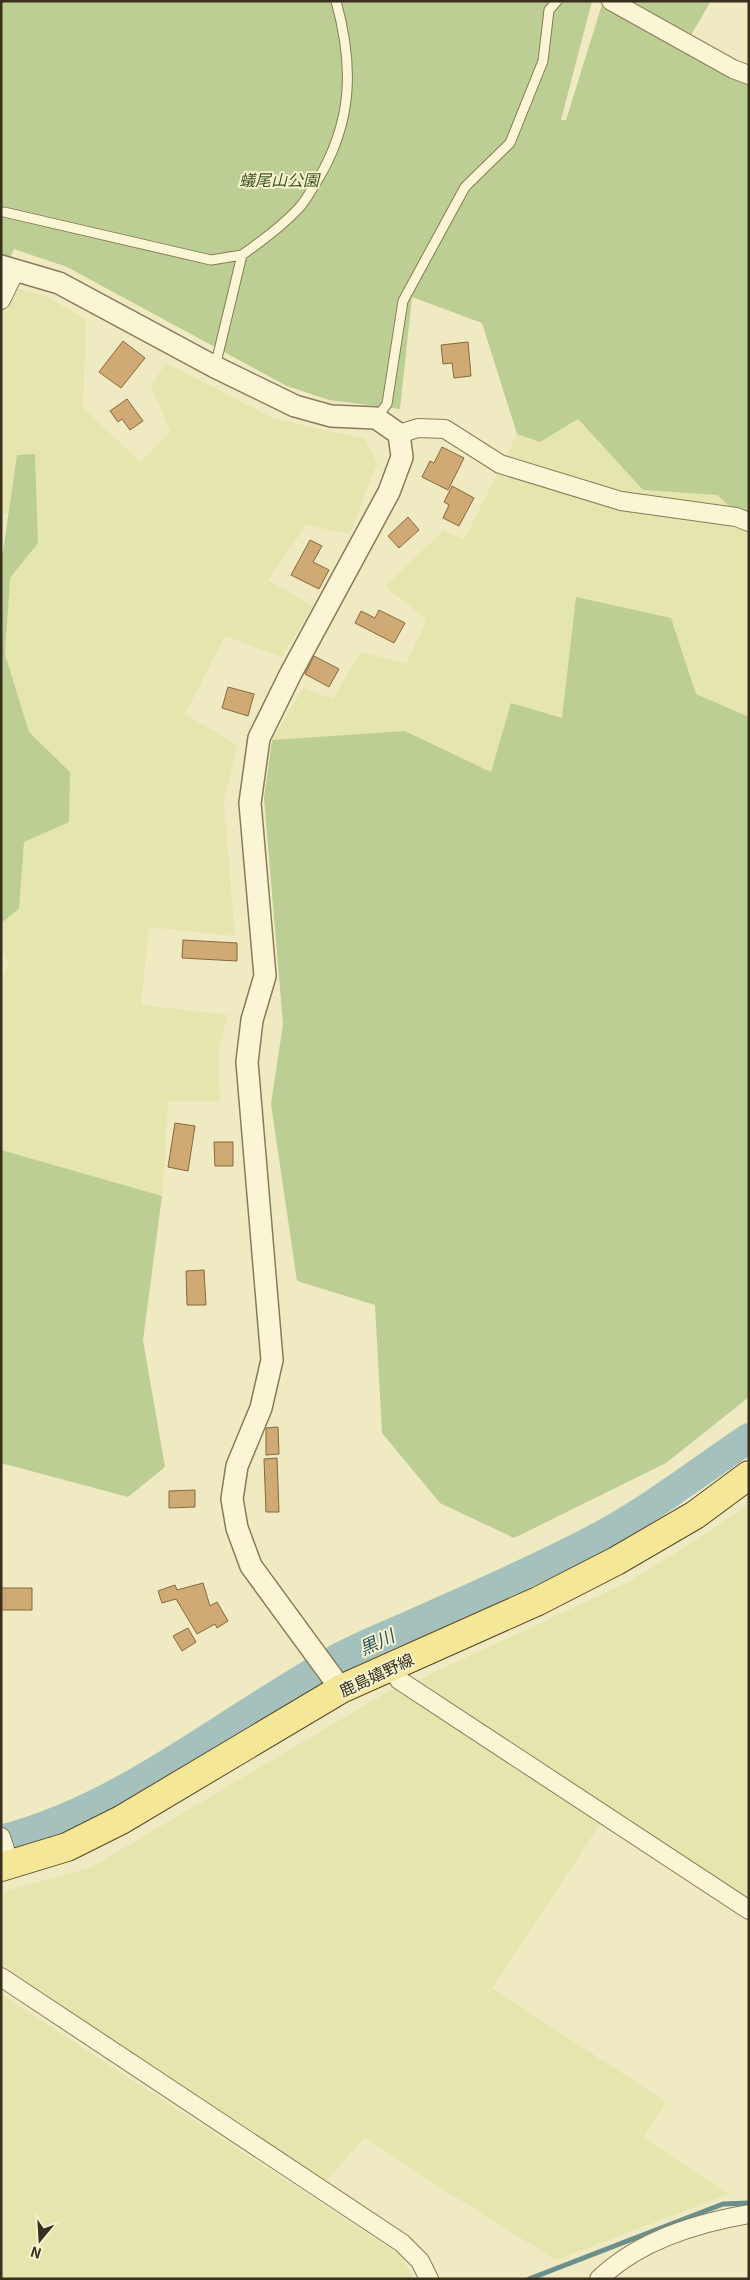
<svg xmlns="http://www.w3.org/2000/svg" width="750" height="2280" viewBox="0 0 750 2280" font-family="Georgia,'Noto Sans JP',serif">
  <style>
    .farmland { fill: #e5e5ae }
    .green { fill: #bdce94 }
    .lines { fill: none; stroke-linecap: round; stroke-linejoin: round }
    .stream { stroke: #6a908d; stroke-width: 5 }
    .river { stroke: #a4c1be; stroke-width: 30 }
    .building { fill: #cfaa75; stroke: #89683d }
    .service-casing { stroke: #897b58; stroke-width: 11 }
    .minor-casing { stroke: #897b58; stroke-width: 20 }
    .tertiary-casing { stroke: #897b58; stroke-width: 24 }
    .primary-casing { stroke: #57472c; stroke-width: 30 }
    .service { stroke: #faf5d4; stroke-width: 9 }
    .minor { stroke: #faf5d4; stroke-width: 18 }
    .tertiary { stroke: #faf5d4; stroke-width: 21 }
    .primary { stroke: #f4e797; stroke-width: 28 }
    .labels { text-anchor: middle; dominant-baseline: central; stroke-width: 4; stroke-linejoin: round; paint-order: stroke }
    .park-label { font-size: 16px; font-style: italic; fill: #405622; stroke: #f6f2d0 }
    .street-label { font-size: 16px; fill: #382f1d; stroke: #f6f2d0 }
    .water-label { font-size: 18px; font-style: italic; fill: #2b5459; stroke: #f6f2d0 }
  </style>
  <rect width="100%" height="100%" fill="#efeac1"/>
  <!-- farmland -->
  <path class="farmland" d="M 1,284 L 48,297 L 86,320 L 83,408 L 141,462 L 170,431 L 151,386 L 166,363 L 275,419 L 365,439 L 377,463 L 350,534 L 306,525 L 268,580 L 313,606 L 282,657 L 225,636 L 185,714 L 237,745 L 224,803 L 235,936 L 149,927 L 141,1005 L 228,1015 L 218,1051 L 220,1101 L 168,1101 L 162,1196 L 1,1150 L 1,984 L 9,964 L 1,946 L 1,923 L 19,909 L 24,842 L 69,822 L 70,772 L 29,732 L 5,654 L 10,577 L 38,543 L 35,454 L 17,456 L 9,513 L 1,513 Z
    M 577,419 L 643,490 L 717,495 L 749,524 L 749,717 L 696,694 L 670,618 L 576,597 L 562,719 L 511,704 L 491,772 L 405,731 L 272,740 L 303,688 L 333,699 L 361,652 L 406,664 L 427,620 L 385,586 L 444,530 L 464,540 L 517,434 L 540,442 Z
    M 749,1503 L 749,1899 L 416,1681 L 629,1582 L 715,1528 Z
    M 394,1688 L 600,1824 L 492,1988 L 666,2102 L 643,2137 L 728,2194 L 556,2260 L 433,2183 L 365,2137 L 325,2182 L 1,1964 L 1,1892 L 90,1868 Z
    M 1,1994 L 401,2256 L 414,2279 L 1,2279 Z"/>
  <!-- green -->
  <path class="green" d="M 1,1 L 592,1 L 561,120 L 566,120 L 603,1 L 711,1 L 691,35 L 749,82 L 749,524 L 717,495 L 643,490 L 578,419 L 540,442 L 517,434 L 482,323 L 412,297 L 400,409 L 329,400 L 287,386 L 67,267 L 14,249 L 1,277 Z
    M 35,454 L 38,543 L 10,578 L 5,654 L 29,732 L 70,772 L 69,822 L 24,842 L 19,909 L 1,923 L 1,565 L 17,455 Z
    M 576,597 L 671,618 L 696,694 L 749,717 L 749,1397 L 666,1463 L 514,1538 L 440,1503 L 382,1433 L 375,1305 L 297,1281 L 271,1104 L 283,1024 L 264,798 L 272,740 L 405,731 L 491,772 L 511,703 L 562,718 Z
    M 1,1150 L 162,1196 L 143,1340 L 165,1467 L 128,1497 L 1,1463 Z"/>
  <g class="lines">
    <!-- stream -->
    <path class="stream" d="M 529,2279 L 723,2204 L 749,2203"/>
    <!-- river -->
    <path class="river" d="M 1,1840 C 125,1808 225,1721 335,1660 C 359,1647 384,1637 409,1626 C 473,1597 537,1570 599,1537 C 651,1509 700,1471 749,1438"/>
  </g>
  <!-- building -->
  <path class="building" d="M 123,341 L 145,358 L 121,388 L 99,372 Z
    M 468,342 L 471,376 L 454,378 L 452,363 L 443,364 L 441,345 Z
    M 127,399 L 143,421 L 130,430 L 122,419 L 118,422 L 110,411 Z
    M 442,447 L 464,458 L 448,490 L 422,477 L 430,461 L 434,463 Z
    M 452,486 L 474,498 L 459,526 L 443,518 L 449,505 L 444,502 Z
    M 408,517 L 419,530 L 399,548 L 388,536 Z
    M 310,540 L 322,546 L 313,562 L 329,570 L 319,589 L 291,575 Z
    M 379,610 L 405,623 L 394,643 L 355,623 L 361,611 L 375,618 Z
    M 314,656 L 339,669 L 329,687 L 305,674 Z
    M 228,687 L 254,694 L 248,716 L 222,708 Z
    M 183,940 L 237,943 L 237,961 L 182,958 Z
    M 175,1123 L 195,1126 L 188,1171 L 168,1167 Z
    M 214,1142 L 233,1142 L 233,1166 L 215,1166 Z
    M 204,1270 L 206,1305 L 187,1305 L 186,1271 Z
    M 278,1427 L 279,1454 L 266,1455 L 266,1428 Z
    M 277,1458 L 279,1512 L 266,1512 L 264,1459 Z
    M 195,1490 L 195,1507 L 169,1508 L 169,1491 Z
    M 203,1583 L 210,1606 L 217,1602 L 228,1621 L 217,1628 L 215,1624 L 197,1634 L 176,1599 L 162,1603 L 158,1591 L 175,1585 L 177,1590 Z
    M 1,1588 L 32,1588 L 32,1610 L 1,1610 Z
    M 188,1628 L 196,1642 L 182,1651 L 173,1636 Z"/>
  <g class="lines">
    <defs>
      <path id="service" d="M 4,212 L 211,260 L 242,255
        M 215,367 L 242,255 C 262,241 281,227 298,209 C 306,201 311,190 317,181 C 353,122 354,66 336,1
        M 376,418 L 387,404 L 403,301 L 465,187 L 510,143 L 543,61 L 549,10 L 557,1"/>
      <path id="minor" d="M 611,1 L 733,69 L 749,75
        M 1,300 L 16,269
        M 399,434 L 418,428 L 445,429 L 500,464 L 621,501 L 736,517 L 749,522
        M 393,1667 L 399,1680 L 749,1910
        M 1,1837 L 10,1865
        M 1,1977 L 402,2243 L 420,2261 L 429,2279
        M 599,2279 C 638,2241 696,2223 749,2214"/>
      <path id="tertiary" d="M 1,266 L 59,283 L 215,367 L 295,406 L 331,416 L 376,418 L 399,434 L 402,457 L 389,492 L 291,673 L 259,738 L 250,803 L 265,976 L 252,1020 L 247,1062 L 272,1360 L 261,1408 L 237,1466 L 232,1499 L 237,1528 L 251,1566 L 341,1689"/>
      <path id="primary" d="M 1,1867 L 67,1847 L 121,1820 L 341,1689 L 538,1601 L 616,1561 L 695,1515 L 749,1475"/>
    </defs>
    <!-- service casing -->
    <use href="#service" class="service-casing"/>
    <!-- minor casing -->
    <use href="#minor" class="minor-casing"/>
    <!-- tertiary casing -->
    <use href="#tertiary" class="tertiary-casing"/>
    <!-- primary casing -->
    <use href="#primary" class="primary-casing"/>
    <!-- service -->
    <use href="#service" class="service"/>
    <!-- minor -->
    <use href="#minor" class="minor"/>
    <!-- tertiary -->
    <use href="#tertiary" class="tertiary"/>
    <!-- primary -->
    <use href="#primary" class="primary"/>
  </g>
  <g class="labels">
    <!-- park labels -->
    <g class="park-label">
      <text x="279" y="179">蟻尾山公園</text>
    </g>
    <!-- street labels -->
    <g class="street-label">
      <text transform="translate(376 1674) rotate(-25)">鹿島嬉野線</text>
    </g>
    <!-- water labels -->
    <g class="water-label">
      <text transform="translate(376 1641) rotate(-25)">黒川</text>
    </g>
  </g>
  <!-- border -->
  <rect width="750" height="2280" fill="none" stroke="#382f1d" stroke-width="5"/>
  <!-- north arrow -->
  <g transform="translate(40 2240) rotate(198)" stroke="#f6f2d0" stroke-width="4" paint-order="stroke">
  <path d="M0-4L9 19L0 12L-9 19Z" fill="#382f1d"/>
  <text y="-8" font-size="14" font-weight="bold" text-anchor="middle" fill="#382f1d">N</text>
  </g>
</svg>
